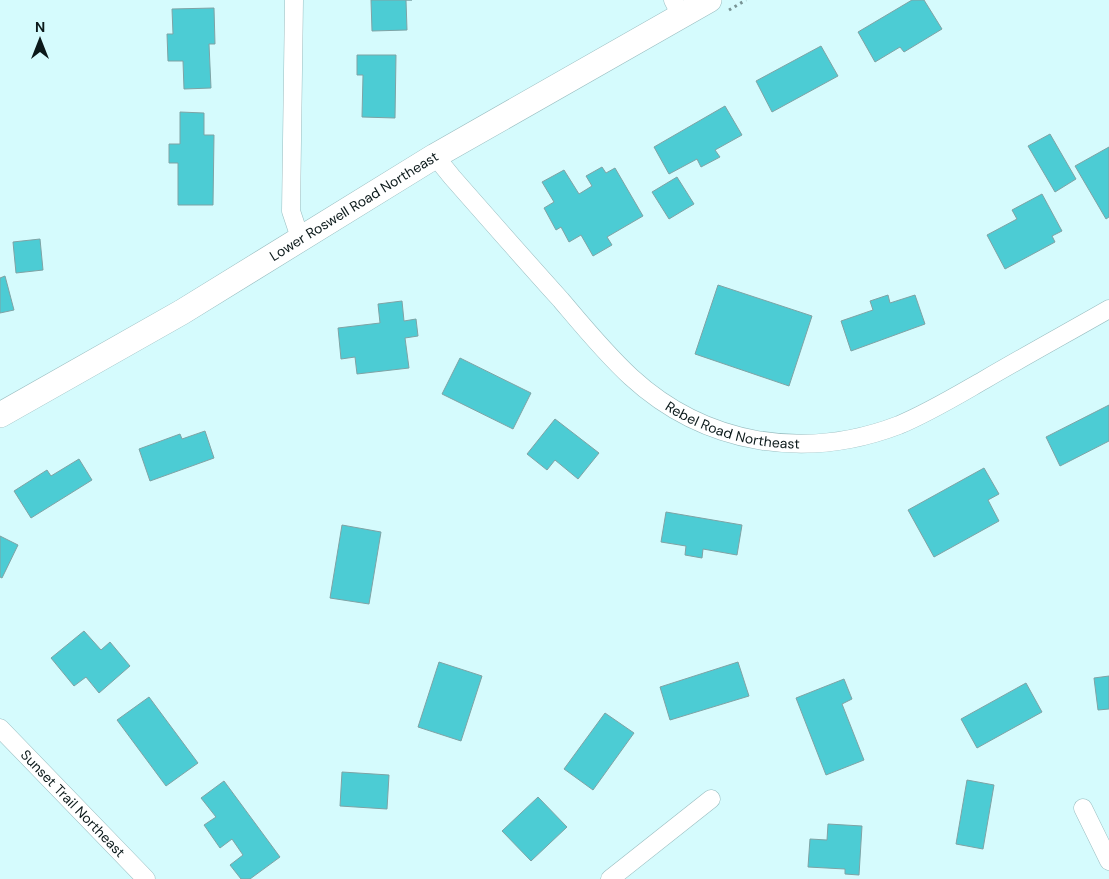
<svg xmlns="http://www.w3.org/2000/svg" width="1109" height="879" viewBox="0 0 1109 879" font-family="'DM Sans',sans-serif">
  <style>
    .building { fill: #4cccd4; stroke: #7fa3a5 }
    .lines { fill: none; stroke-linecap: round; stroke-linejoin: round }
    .street-casing { stroke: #99bdc0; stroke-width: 19 }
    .secondary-casing { stroke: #99bdc0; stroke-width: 26 }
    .path { stroke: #779293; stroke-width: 3; stroke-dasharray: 2.5 4; stroke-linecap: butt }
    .street { stroke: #fff; stroke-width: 18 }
    .secondary { stroke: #fff; stroke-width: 25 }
    .labels { text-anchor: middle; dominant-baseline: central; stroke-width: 4; stroke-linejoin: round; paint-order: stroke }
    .street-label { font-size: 14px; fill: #0b191a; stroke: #d5fbfd }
  </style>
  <rect width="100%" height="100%" fill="#d5fbfd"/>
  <!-- building -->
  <path class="building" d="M 371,0 L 412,0 L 406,0 L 407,30 L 372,31 Z
    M 912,0 L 924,0 L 942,29 L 904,52 L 900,47 L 875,62 L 858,32 Z
    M 214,8 L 215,44 L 209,44 L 211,88 L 184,89 L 183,61 L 168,61 L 167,34 L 173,34 L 172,9 Z
    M 821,46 L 838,76 L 772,112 L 756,81 Z
    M 357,55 L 396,55 L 395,118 L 362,117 L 363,75 L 357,75 Z
    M 725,106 L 742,135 L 715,150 L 720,157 L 701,167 L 697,159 L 669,174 L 654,147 Z
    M 180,112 L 204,113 L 204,135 L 214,135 L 213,205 L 178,205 L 178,163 L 169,163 L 169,144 L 180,144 Z
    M 1050,134 L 1076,179 L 1055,192 L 1028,146 Z
    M 1109,147 L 1109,217 L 1106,219 L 1075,166 Z
    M 602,167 L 606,173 L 615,168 L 643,216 L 607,237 L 612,245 L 593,256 L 581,235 L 569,242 L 561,227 L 556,230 L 544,208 L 554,202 L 542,182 L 564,170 L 579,194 L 592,186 L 586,176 Z
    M 677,177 L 694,204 L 669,219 L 652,192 Z
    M 1042,194 L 1062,231 L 1052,236 L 1055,242 L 1005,269 L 987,235 L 1017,219 L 1012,210 Z
    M 40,239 L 43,270 L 16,273 L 13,242 Z
    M 5,276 L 14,310 L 0,313 L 0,278 Z
    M 718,285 L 812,316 L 789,386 L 695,354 Z
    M 888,295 L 890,303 L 915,295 L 925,324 L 851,351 L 841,321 L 873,310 L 870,301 Z
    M 402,301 L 404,321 L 416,319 L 418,336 L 405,338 L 409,368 L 357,374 L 355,357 L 341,359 L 338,328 L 380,323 L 378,304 Z
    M 460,358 L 531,393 L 513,429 L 442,394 Z
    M 1109,405 L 1109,441 L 1060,466 L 1046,437 Z
    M 555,419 L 599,453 L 578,479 L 555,460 L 547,470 L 527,454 Z
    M 205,431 L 214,458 L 150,481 L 139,449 L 180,434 L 182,439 Z
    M 79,459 L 92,480 L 31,518 L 14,491 L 47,470 L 51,476 Z
    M 984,468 L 999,494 L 988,500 L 999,521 L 934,557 L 908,510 Z
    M 666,512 L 742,525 L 737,555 L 703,549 L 702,558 L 685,555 L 686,546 L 661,542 Z
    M 342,525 L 381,532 L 369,604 L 330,598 Z
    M 0,536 L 18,545 L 2,578 L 0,577 Z
    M 84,631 L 101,650 L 110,642 L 130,666 L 99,693 L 86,677 L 74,686 L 51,658 Z
    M 439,662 L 482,676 L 461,741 L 418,727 Z
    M 738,662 L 749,696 L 670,720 L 660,687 Z
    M 1109,676 L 1109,709 L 1098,710 L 1094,678 Z
    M 844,679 L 852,699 L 842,704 L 864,760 L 826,775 L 796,698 Z
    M 1026,683 L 1042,712 L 977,748 L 961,719 Z
    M 149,697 L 198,763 L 166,786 L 117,720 Z
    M 605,713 L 634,733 L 593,790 L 564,769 Z
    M 342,772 L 389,775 L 387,809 L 340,806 Z
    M 967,780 L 994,785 L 983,849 L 956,844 Z
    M 224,781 L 280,857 L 250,879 L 241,879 L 230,865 L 243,855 L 232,839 L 220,848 L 204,825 L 216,817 L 201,798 Z
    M 538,797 L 567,827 L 531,861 L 502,831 Z
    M 828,824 L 862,826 L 859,875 L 845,874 L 845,869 L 808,867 L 810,839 L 827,840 Z"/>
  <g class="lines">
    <defs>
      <g id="street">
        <path d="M 294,0 L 291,211 L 300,238"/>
        <path d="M 673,0 L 681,16"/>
        <path id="s1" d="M 435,156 L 452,177 C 488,218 524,259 561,300 C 583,326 605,353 631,377 C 705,445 805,461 899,425 C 928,413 956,396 984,380 C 1025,356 1067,333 1109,309"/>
        <path id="s2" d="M 0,728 L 146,879"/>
        <path d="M 1083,808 L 1109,861"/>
        <path d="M 610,879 L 711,799"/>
      </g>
      <g id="secondary">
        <path id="s3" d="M 0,415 L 182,312 L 435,156 L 709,0"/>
      </g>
    </defs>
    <!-- street casing -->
    <use href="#street" class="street-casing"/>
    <!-- secondary casing -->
    <use href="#secondary" class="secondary-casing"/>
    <!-- path -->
    <path class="path" d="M 729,10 L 746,0"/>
    <!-- street -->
    <use href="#street" class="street"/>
    <!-- secondary -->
    <use href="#secondary" class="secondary"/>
  </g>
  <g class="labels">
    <!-- street labels -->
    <g class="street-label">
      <text stroke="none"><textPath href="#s3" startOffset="411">Lower Roswell Road Northeast</textPath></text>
      <text stroke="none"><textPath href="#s1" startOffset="411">Rebel Road Northeast</textPath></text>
      <text stroke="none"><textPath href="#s2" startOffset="105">Sunset Trail Northeast</textPath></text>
    </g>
  </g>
  <!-- north arrow -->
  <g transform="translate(40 40)" stroke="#d5fbfd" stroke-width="4" paint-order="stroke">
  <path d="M0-4L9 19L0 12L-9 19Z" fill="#0b191a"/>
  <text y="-8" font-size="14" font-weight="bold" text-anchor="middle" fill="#0b191a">N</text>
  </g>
</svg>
